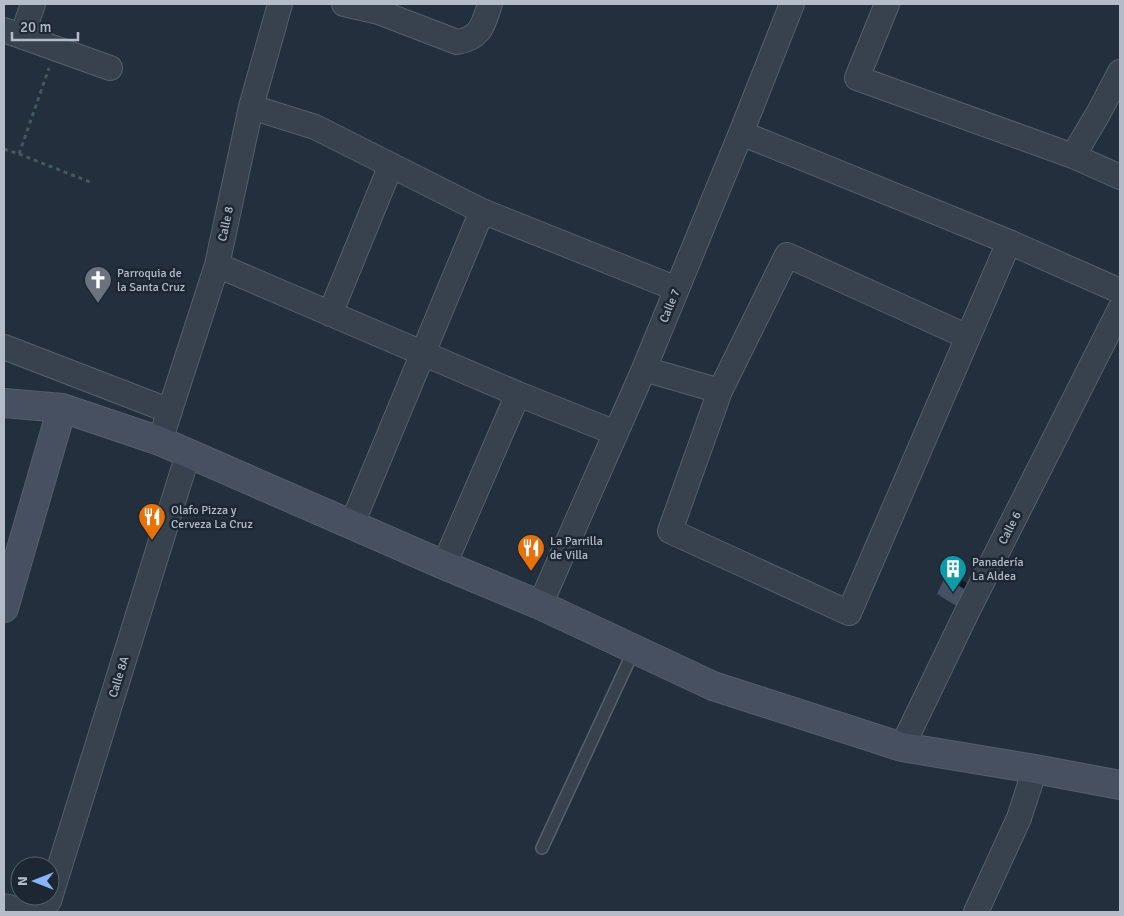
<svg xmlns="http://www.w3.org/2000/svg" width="1124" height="916" viewBox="0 0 1124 916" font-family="Signika,sans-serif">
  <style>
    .shadow { fill: #0007 }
    .building { fill: #455162 }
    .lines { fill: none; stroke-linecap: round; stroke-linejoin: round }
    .lane-casing { stroke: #565f6c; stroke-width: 14 }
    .street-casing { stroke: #565f6c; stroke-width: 26 }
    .secondary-casing { stroke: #565f6c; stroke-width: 30 }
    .path { stroke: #44595c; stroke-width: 3; stroke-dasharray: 4 4; stroke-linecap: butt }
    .lane { stroke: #38414e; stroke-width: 11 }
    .street { stroke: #38414e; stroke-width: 24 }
    .secondary { stroke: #465061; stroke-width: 28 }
    .labels { text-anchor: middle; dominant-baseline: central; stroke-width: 5; stroke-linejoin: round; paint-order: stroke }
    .street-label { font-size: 12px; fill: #b4bcc9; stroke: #1d2633 }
    .poi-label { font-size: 12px; fill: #b4bcc9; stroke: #1d2633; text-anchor: start }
  </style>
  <rect width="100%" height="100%" fill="#242f3e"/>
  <!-- shadow -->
  <path class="shadow" d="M 951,573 L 973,587 L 968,604 L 939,594 L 946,577 Z"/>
  <!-- building -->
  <path class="building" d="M 945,577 L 969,592 L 963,610 L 937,594 Z"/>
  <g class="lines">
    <defs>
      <path id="lane" d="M 542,848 L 634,650"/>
      <path id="street" d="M 344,4 L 379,12 L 457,42 C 481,38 483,25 490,4
        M 887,4 L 857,78 L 1073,156 L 1120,177
        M 4,30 L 110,68
        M 22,36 L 33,4
        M 251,107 L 315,127 L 482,211 L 677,289
        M 741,133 L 1009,242 L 1120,291
        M 1073,156 L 1098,114 L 1120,72
        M 217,265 L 518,394 L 616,433
        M 330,314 L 391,165
        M 968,337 L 787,255 L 720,391 L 670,531 L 849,613 L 1009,242
        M 4,347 L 170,411
        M 644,369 L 720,391
        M 160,441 L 217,265 L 251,107 L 280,4
        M 352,524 L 482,211
        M 444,565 L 518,394
        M 540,605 L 644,369 L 741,133 L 792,4
        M 902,747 L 967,612 L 1120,309
        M 4,906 C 24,911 32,915 49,901 L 188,454
        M 976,912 L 1019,818 L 1035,769"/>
      <path id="secondary" d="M 4,403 L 62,408 L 160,441 L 444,565 L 540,605 L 713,686 L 902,747 L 1035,769 L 1120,785
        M 4,608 L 62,408"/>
    </defs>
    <!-- lane casing -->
    <use href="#lane" class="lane-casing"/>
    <!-- street casing -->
    <use href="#street" class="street-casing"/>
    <!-- secondary casing -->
    <use href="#secondary" class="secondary-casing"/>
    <!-- path -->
    <path class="path" d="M 4,149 L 19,154 L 49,68
      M 19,154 L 90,182"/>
    <!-- lane -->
    <use href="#lane" class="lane"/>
    <!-- street -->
    <use href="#street" class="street"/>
    <!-- secondary -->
    <use href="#secondary" class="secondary"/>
  </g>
  <!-- icons -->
  <defs>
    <symbol id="church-pin" viewBox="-11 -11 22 30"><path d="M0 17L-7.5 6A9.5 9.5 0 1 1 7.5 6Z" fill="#6b7280" stroke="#1d2633"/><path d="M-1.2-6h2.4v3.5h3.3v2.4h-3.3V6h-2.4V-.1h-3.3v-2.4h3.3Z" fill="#fff"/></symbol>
    <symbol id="restaurant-pin" viewBox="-11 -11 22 30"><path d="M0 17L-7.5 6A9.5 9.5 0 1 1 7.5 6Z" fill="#e8710a" stroke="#1d2633"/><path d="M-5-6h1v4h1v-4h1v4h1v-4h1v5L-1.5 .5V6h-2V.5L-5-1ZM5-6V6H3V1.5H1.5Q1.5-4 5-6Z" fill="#fff"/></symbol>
    <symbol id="building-pin" viewBox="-11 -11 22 30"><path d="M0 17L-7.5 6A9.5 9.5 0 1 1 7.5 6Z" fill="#0f9aa8" stroke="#1d2633"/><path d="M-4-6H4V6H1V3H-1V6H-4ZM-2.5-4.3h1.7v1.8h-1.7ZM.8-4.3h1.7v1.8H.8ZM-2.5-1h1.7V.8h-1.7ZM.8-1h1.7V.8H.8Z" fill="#fff"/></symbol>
  </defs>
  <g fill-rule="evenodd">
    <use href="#church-pin" x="82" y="264" width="32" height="43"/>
    <use href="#restaurant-pin" x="136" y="501" width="32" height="43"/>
    <use href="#restaurant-pin" x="515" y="532" width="32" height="43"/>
    <use href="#building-pin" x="937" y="553" width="32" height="43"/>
  </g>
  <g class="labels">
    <!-- street labels -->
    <g class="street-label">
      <text transform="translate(226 224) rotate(-78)">Calle 8</text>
      <text transform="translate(670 306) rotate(-68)">Calle 7</text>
      <text transform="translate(1010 528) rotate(-63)">Calle 6</text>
      <text transform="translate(119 677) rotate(-73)">Calle 8A</text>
    </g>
    <!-- poi labels -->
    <g class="poi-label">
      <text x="117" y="273">Parroquia de<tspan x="117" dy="14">la Santa Cruz</tspan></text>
      <text x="171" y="510">Olafo Pizza y<tspan x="171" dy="14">Cerveza La Cruz</tspan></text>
      <text x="550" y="541">La Parrilla<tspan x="550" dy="14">de Villa</tspan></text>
      <text x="972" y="562">Panadería<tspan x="972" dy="14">La Aldea</tspan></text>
    </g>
  </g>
  <!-- border -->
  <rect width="1124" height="916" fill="none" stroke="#b4bcc9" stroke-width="10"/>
  <!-- north arrow -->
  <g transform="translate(35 881) rotate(270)"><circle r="24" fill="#1d2633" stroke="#59626f"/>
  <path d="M0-4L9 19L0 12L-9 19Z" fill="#8ab4f8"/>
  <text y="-8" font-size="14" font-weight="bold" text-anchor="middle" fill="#b4bcc9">N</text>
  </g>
  <!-- scale -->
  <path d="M12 32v8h66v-8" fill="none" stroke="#b4bcc9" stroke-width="2.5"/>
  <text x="20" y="32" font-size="15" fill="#b4bcc9" stroke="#1d2633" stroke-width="4" paint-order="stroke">20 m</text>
</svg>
